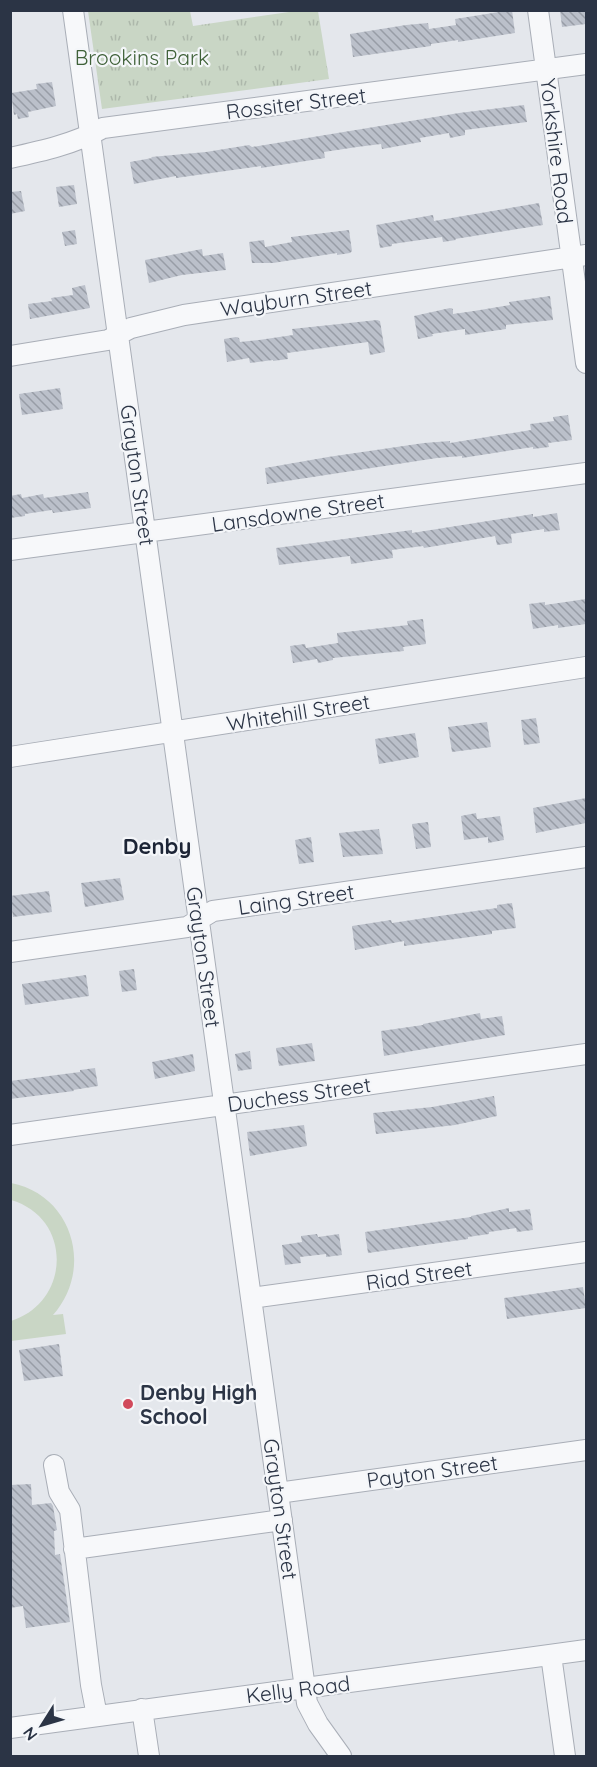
<svg xmlns="http://www.w3.org/2000/svg" width="597" height="1767" viewBox="0 0 597 1767" font-family="Quicksand,sans-serif">
  <style>
    .grass { fill: #c9d6c5 }
    .park { fill: url(#park-tufts) }
    .building { fill: url(#building-back-hatch) }
    .lines { fill: none; stroke-linecap: round; stroke-linejoin: round }
    .minor-casing { stroke: #a9aeb7; stroke-width: 22 }
    .minor { stroke: #f7f8fa; stroke-width: 20 }
    .poi-dot { fill: #d1495b; stroke: #f4f6f9; stroke-width: 2 }
    .labels { text-anchor: middle; dominant-baseline: central; stroke-width: 4.5; stroke-linejoin: round; paint-order: stroke }
    .park-label { font-size: 21px; fill: #3f6138; stroke: #f4f6f9 }
    .street-label { font-size: 21px; fill: #2b3445; stroke: #f4f6f9 }
    .poi-label { font-size: 21px; font-weight: bold; fill: #2b3445; stroke: #f4f6f9; text-anchor: start }
    .neighbourhood-label { font-size: 22px; font-weight: bold; fill: #1d2536; stroke: #f4f6f9 }
  </style>
  <defs>
    <pattern id="park-tufts" width="24" height="20" patternUnits="userSpaceOnUse" patternTransform="scale(1.5)"><rect width="24" height="20" fill="#c9d6c5"/><path d="M3 7l-1-3M5 7V3M7 7l1-3M15 17l-1-3M17 17v-4M19 17l1-3" fill="none" stroke="#adb8ab"/></pattern>
    <pattern id="building-back-hatch" width="6" height="6" patternUnits="userSpaceOnUse" patternTransform="scale(1.5)"><rect width="6" height="6" fill="#bbc0ca"/><path d="M-1 5l2 2M0 0l6 6M5-1l2 2" fill="none" stroke="#989da6"/></pattern>
  </defs>
  <rect width="100%" height="100%" fill="#e4e7ec"/>
  <!-- grass -->
  <path class="grass" d="M 11,1183 C 73,1195 94,1269 53,1315 L 63,1314 L 66,1334 L 11,1341 L 11,1321 C 71,1302 73,1218 11,1200 Z"/>
  <!-- park -->
  <path class="park" d="M 88,11 L 190,11 L 193,26 L 296,11 L 318,11 L 329,79 L 102,109 Z"/>
  <!-- building -->
  <path class="building" d="M 512,10 L 515,33 L 458,42 L 458,40 L 431,44 L 431,46 L 353,57 L 350,34 L 406,25 L 428,23 L 429,29 L 456,25 L 455,19 Z
    M 560,10 L 586,10 L 586,24 L 562,27 Z
    M 52,82 L 56,106 L 28,112 L 29,117 L 18,119 L 17,114 L 14,115 L 11,93 L 37,89 L 36,84 Z
    M 524,105 L 527,122 L 465,130 L 465,135 L 450,138 L 449,133 L 420,138 L 421,142 L 382,149 L 381,144 L 357,147 L 324,152 L 325,158 L 261,168 L 261,166 L 176,178 L 176,176 L 134,184 L 130,162 L 152,158 L 151,157 L 206,152 L 249,145 L 252,147 L 459,113 Z
    M 74,185 L 77,204 L 59,207 L 56,187 Z
    M 21,191 L 25,211 L 10,214 L 10,192 Z
    M 539,203 L 543,225 L 455,239 L 456,240 L 443,242 L 442,237 L 392,244 L 392,246 L 380,248 L 376,225 L 433,215 L 434,221 Z
    M 75,230 L 77,244 L 65,246 L 62,232 Z
    M 349,230 L 352,251 L 350,253 L 337,255 L 337,253 L 273,263 L 252,263 L 249,242 L 264,240 L 265,247 L 292,242 L 291,237 Z
    M 202,249 L 203,256 L 223,253 L 226,270 L 182,275 L 149,283 L 145,260 Z
    M 85,285 L 90,308 L 30,319 L 28,304 L 52,301 L 51,298 L 73,295 L 72,288 Z
    M 550,296 L 553,320 L 506,325 L 506,329 L 465,335 L 465,329 L 432,334 L 433,336 L 418,339 L 414,316 L 450,308 L 453,309 L 453,314 L 474,311 L 510,305 L 509,302 Z
    M 377,320 L 380,321 L 385,352 L 370,355 L 368,342 L 287,353 L 288,359 L 273,361 L 273,360 L 250,363 L 249,358 L 227,362 L 224,339 L 236,337 L 239,338 L 240,342 L 259,340 L 293,335 L 292,329 Z
    M 60,388 L 63,409 L 22,415 L 19,394 Z
    M 568,415 L 572,440 L 548,443 L 549,447 L 533,449 L 533,447 L 462,458 L 462,456 L 437,458 L 267,484 L 265,468 L 328,457 L 424,443 L 450,441 L 450,443 L 531,430 L 530,424 L 554,421 L 553,417 Z
    M 88,492 L 91,508 L 53,513 L 52,510 L 25,514 L 25,516 L 10,518 L 10,496 L 21,494 L 22,498 L 43,494 L 44,498 Z
    M 557,513 L 560,530 L 544,532 L 544,529 L 511,534 L 512,543 L 497,545 L 495,536 L 424,548 L 423,546 L 392,550 L 393,558 L 351,564 L 350,556 L 279,565 L 276,548 L 412,530 L 412,533 L 533,514 L 533,517 Z
    M 586,599 L 586,624 L 558,628 L 558,625 L 533,629 L 529,604 L 545,602 L 545,605 Z
    M 423,619 L 426,644 L 403,647 L 404,651 L 333,658 L 333,660 L 318,663 L 317,659 L 293,663 L 290,646 L 305,644 L 306,648 L 338,643 L 337,633 L 408,625 L 407,621 Z
    M 536,718 L 540,743 L 524,745 L 521,720 Z
    M 487,722 L 491,747 L 452,752 L 448,727 Z
    M 415,733 L 419,757 L 379,764 L 375,739 Z
    M 586,798 L 586,823 L 536,833 L 533,808 Z
    M 476,813 L 477,819 L 500,816 L 504,840 L 488,843 L 488,837 L 464,840 L 461,816 Z
    M 428,822 L 431,847 L 416,849 L 412,824 Z
    M 379,829 L 383,854 L 343,857 L 339,833 Z
    M 311,837 L 314,862 L 299,864 L 295,840 Z
    M 120,878 L 124,900 L 85,907 L 81,883 Z
    M 49,891 L 52,912 L 13,917 L 10,896 Z
    M 512,903 L 516,928 L 492,931 L 492,934 L 404,946 L 404,941 L 355,950 L 352,926 L 391,920 L 392,923 L 425,918 L 497,908 L 497,905 Z
    M 134,969 L 137,990 L 122,992 L 119,971 Z
    M 86,975 L 89,996 L 25,1005 L 22,984 Z
    M 480,1013 L 481,1019 L 502,1016 L 505,1035 L 384,1056 L 381,1031 L 423,1025 L 423,1024 Z
    M 312,1043 L 315,1061 L 279,1066 L 276,1048 Z
    M 250,1051 L 252,1069 L 238,1071 L 235,1054 Z
    M 193,1054 L 195,1071 L 155,1079 L 152,1062 Z
    M 95,1068 L 98,1086 L 73,1090 L 74,1091 L 10,1099 L 10,1081 L 80,1072 L 80,1070 Z
    M 494,1096 L 497,1116 L 455,1125 L 376,1134 L 373,1113 L 432,1107 Z
    M 304,1125 L 307,1146 L 250,1156 L 247,1132 Z
    M 509,1208 L 509,1212 L 530,1209 L 533,1230 L 517,1232 L 516,1228 L 489,1232 L 489,1234 L 468,1237 L 468,1239 L 368,1253 L 365,1232 L 471,1217 L 471,1216 Z
    M 317,1234 L 318,1237 L 339,1234 L 342,1255 L 326,1257 L 326,1254 L 300,1257 L 301,1263 L 285,1265 L 282,1245 L 302,1242 L 301,1236 Z
    M 583,1287 L 586,1308 L 507,1319 L 504,1298 Z
    M 59,1344 L 63,1376 L 24,1381 L 19,1350 Z
    M 31,1484 L 32,1505 L 51,1503 L 53,1506 L 57,1530 L 54,1531 L 55,1555 L 60,1554 L 70,1622 L 26,1628 L 23,1606 L 10,1608 L 10,1485 Z"/>
  <g class="lines">
    <defs>
      <path id="minor" d="M 73,10 L 307,1703 L 318,1724 L 341,1756
        M 538,10 L 586,363
        M 10,158 C 42,151 74,144 103,128 L 586,64
        M 10,356 L 108,340 L 131,328 L 184,315 L 586,255
        M 10,550 L 586,473
        M 10,757 L 586,667
        M 10,952 L 187,927 L 213,911 L 586,857
        M 10,1135 L 586,1054
        M 251,1298 L 586,1252
        M 54,1465 L 59,1492 L 70,1510 L 91,1685 L 97,1716
        M 278,1493 L 586,1450
        M 74,1549 L 282,1520
        M 551,1655 L 565,1756
        M 142,1709 L 149,1756
        M 10,1728 L 586,1650"/>
    </defs>
    <!-- minor casing -->
    <use href="#minor" class="minor-casing"/>
    <!-- minor -->
    <use href="#minor" class="minor"/>
  </g>
  <!-- markers -->
  <circle class="poi-dot" cx="128" cy="1404" r="6"/>
  <g class="labels">
    <!-- park labels -->
    <g class="park-label">
      <text x="142" y="57">Brookins Park</text>
    </g>
    <!-- street labels -->
    <g class="street-label">
      <text transform="translate(296 103) rotate(-7)">Rossiter Street</text>
      <text transform="translate(557 151) rotate(83)">Yorkshire Road</text>
      <text transform="translate(296 298) rotate(-8)">Wayburn Street</text>
      <text transform="translate(138 475) rotate(82)">Grayton Street</text>
      <text transform="translate(298 512) rotate(-8)">Lansdowne Street</text>
      <text transform="translate(298 712) rotate(-9)">Whitehill Street</text>
      <text transform="translate(296 899) rotate(-8)">Laing Street</text>
      <text transform="translate(204 957) rotate(82)">Grayton Street</text>
      <text transform="translate(299 1094) rotate(-8)">Duchess Street</text>
      <text transform="translate(419 1275) rotate(-8)">Riad Street</text>
      <text transform="translate(432 1471) rotate(-8)">Payton Street</text>
      <text transform="translate(281 1509) rotate(82)">Grayton Street</text>
      <text transform="translate(298 1689) rotate(-7)">Kelly Road</text>
    </g>
    <!-- poi labels -->
    <g class="poi-label">
      <text x="140" y="1392">Denby High<tspan x="140" dy="24">School</tspan></text>
    </g>
    <!-- neighbourhood labels -->
    <g class="neighbourhood-label">
      <text x="157" y="846">Denby</text>
    </g>
  </g>
  <!-- border -->
  <rect width="597" height="1767" fill="none" stroke="#2b3445" stroke-width="24"/>
  <!-- north arrow -->
  <g transform="translate(42 1725) rotate(233)" stroke="#f4f6f9" stroke-width="4.5" paint-order="stroke">
  <path d="M0-4.5L10 22L0 15L-10 22Z" fill="#2b3445"/>
  <text y="-9" font-size="16" font-weight="bold" text-anchor="middle" fill="#2b3445">N</text>
  </g>
</svg>
